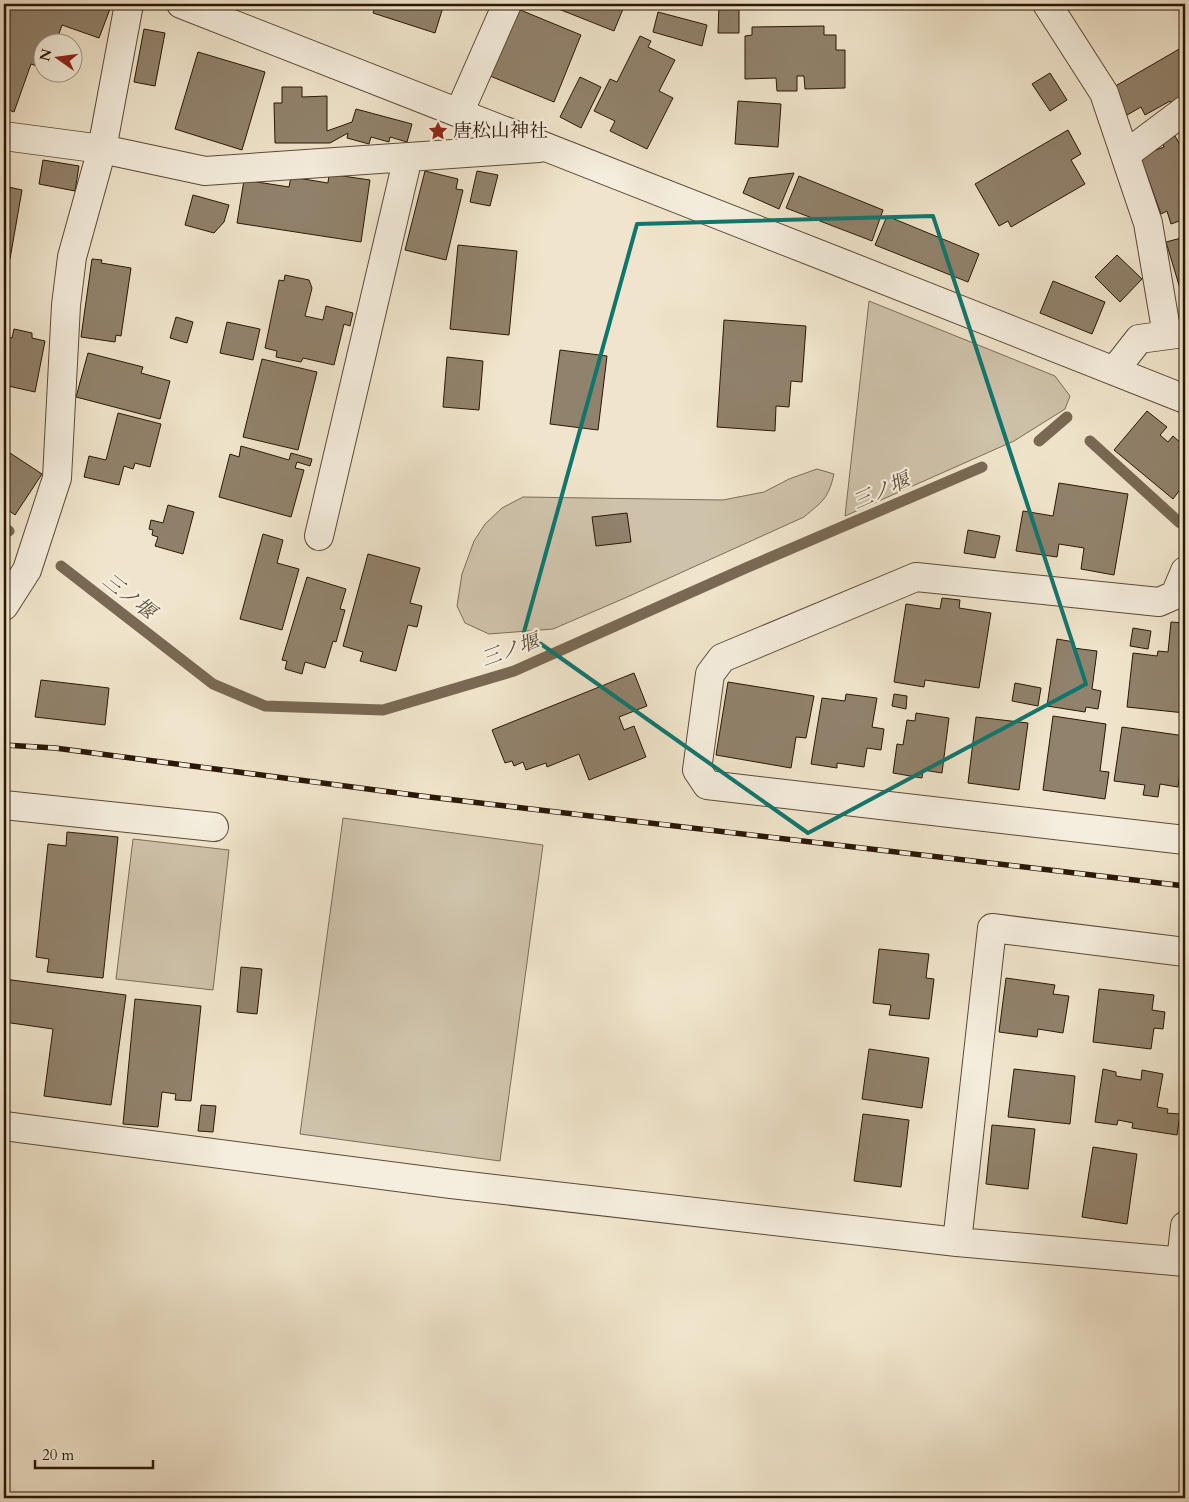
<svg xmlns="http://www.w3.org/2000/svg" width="1189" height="1502" viewBox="0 0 1189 1502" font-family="Cardo,'Noto Serif JP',serif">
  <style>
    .green { fill: #cec2aa; stroke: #7c6c58 }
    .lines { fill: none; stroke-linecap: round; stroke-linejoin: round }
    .stream { stroke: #796954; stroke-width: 11 }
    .building { fill: #91826c; stroke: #2a1705 }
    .street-casing { stroke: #5c4a37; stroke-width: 30 }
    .street { stroke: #f5eede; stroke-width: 28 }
    .rail-casing { stroke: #2a1705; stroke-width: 5.5 }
    .rail { stroke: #f5eede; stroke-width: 4; stroke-dasharray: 11; stroke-linecap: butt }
    .marked { fill: none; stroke: #0f766e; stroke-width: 4; stroke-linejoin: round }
    .labels { text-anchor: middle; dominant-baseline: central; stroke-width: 4.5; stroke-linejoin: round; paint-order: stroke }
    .poi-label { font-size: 19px; fill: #2a1705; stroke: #f5eede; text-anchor: start }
    .water-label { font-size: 20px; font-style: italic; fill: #5e4d39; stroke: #f5eede }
  </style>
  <rect width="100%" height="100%" fill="#f0e5cc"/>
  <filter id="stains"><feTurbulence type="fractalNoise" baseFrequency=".004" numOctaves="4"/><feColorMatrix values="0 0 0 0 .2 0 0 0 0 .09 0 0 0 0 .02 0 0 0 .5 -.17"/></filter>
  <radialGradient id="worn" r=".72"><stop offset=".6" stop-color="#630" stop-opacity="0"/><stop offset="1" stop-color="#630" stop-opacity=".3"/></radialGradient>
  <!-- green -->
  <path class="green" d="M 869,301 L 1055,376 L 1070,396 L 1065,409 L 1014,441 L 845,516 Z
    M 817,469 L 834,474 C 828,499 823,501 804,517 L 625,598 L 553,629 L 489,634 L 465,623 L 457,606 L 462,574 L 474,541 L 485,524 L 502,508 L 523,497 L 723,500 L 764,492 L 789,479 Z
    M 343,818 L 543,845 L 500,1161 L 300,1134 Z
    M 133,839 L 229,850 L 213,990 L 116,979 Z"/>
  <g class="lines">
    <!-- stream -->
    <path class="stream" d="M 1039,441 L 1067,417
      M 1090,441 L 1180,523
      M 4,528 L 9,531
      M 61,566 L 213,684 L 265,706 L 383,710 L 514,671 L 748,567 L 982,467"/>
  </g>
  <!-- building -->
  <path class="building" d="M 4,4 L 52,4 L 65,9 L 67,4 L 95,4 L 110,9 L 99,38 L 62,25 L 56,42 L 42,42 L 42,68 L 31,64 L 14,112 L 4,108 Z
    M 376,4 L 444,4 L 435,33 L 373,13 Z
    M 546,4 L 625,4 L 614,31 Z
    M 719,5 L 739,5 L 739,33 L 718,33 Z
    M 518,9 L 581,35 L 554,102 L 490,76 Z
    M 658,12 L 707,25 L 702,46 L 653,32 Z
    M 824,26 L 824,35 L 836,35 L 836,50 L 845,50 L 845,88 L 805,89 L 804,76 L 797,76 L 797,91 L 777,91 L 776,78 L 745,79 L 745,36 L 752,35 L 752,27 Z
    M 144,29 L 165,33 L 155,86 L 134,82 Z
    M 640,36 L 651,41 L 648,47 L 675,60 L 659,91 L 673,98 L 647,149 L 610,131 L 615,121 L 594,111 L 610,79 L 617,82 Z
    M 1181,48 L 1185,56 L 1185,99 L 1173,106 L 1170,101 L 1145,115 L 1141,107 L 1127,115 L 1112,88 Z
    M 198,52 L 265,72 L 242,150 L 175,129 Z
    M 1050,73 L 1067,100 L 1050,111 L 1032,84 Z
    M 580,77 L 601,87 L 581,128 L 560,117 Z
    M 282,87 L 302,87 L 302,97 L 327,96 L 327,131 L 352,122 L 356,109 L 412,124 L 407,142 L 390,137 L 389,142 L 371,137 L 369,144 L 347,138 L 348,133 L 330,143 L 275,143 L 274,103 L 282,103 Z
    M 738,101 L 781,104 L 778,147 L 735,144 Z
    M 1068,130 L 1081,154 L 1071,160 L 1085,184 L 1011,227 L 1008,221 L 999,226 L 975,184 Z
    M 1175,136 L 1179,143 L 1185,141 L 1185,169 L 1183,169 L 1185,175 L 1185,219 L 1171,224 L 1167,211 L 1161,214 L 1140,156 L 1164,147 L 1162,141 Z
    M 43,160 L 79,166 L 75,191 L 39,184 Z
    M 425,171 L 458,179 L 456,189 L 463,190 L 446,260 L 405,250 Z
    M 477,171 L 498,175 L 490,206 L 470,202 Z
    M 794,173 L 779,209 L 743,193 L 749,178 Z
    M 329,174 L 370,180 L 361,242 L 237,223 L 244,180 L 289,187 L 291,177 L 328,183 Z
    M 799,176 L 883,210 L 872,241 L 786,208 Z
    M 4,186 L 22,190 L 10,259 L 4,258 Z
    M 193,195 L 229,205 L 224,222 L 214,233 L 185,225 Z
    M 887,216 L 979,254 L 968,282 L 875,245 Z
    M 1185,237 L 1185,294 L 1182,295 L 1166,242 Z
    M 458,245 L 517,251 L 509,335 L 450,329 Z
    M 1117,255 L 1142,279 L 1120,302 L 1095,277 Z
    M 92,259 L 102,260 L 101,263 L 131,268 L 121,336 L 116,335 L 115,342 L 81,337 Z
    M 285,275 L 309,280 L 312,288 L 305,316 L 323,320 L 326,306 L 353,313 L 350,326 L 344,324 L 334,365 L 303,358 L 301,362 L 276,357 L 277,351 L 265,348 L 279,280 L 284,281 Z
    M 1053,281 L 1105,302 L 1092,334 L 1040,313 Z
    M 176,317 L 193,322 L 187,343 L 170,338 Z
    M 724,320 L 806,326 L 802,382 L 791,381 L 789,407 L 776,406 L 775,431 L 717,427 Z
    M 227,322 L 260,329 L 253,360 L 220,353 Z
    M 14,329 L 32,333 L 32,338 L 45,341 L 35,392 L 4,385 L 4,336 L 12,338 Z
    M 560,350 L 607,356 L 598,430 L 550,424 Z
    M 88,353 L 143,367 L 141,373 L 170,381 L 160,419 L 76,397 Z
    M 447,357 L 483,361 L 479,410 L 443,407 Z
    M 262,359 L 317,372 L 298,450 L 243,437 Z
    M 1147,411 L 1167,427 L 1160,435 L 1168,442 L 1173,436 L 1182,444 L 1179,448 L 1185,453 L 1185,483 L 1173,499 L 1114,450 Z
    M 118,413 L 161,424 L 150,467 L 135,463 L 133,469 L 124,466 L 119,485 L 84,477 L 89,456 L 106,460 Z
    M 4,430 L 10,434 L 4,444 Z
    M 241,446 L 289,460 L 291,453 L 312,459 L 310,466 L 297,462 L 295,468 L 304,470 L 291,517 L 219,497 L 230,454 L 239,457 Z
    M 4,449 L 42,474 L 15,515 L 4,507 Z
    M 1059,483 L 1128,494 L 1114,575 L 1081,569 L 1084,548 L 1059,544 L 1057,557 L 1016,551 L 1023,511 L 1053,516 Z
    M 168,505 L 194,512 L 183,554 L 155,546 L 158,537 L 152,535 L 153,530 L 149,529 L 151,520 L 163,523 Z
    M 627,513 L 631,542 L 596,546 L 592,517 Z
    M 968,530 L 1000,536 L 995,558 L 964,553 Z
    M 263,534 L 283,540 L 277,563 L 299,569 L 282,630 L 240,619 Z
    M 368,554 L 420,568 L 410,603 L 422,606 L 417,627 L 408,625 L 396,671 L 360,661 L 363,652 L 343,646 Z
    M 307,577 L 346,589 L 340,609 L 345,610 L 336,642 L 333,641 L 325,668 L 305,662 L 302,674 L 285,669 L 287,661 L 282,660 Z
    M 942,598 L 960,600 L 959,608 L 991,613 L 979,688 L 925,680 L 924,687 L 894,682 L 906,604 L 940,609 Z
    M 1171,622 L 1185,623 L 1185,713 L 1127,707 L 1133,653 L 1157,656 L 1158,651 L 1168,652 Z
    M 1133,628 L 1151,631 L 1148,649 L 1130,646 Z
    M 1057,639 L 1074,642 L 1073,648 L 1097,651 L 1092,689 L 1101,691 L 1098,709 L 1086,707 L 1085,712 L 1047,706 Z
    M 634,673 L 647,706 L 619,717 L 624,730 L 634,726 L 646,757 L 589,780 L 579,754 L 547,767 L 546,763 L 526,770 L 523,762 L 514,766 L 512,761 L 505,763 L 492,730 Z
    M 41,680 L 109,688 L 105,725 L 35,717 Z
    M 728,682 L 814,696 L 806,738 L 796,737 L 791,768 L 716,755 Z
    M 1015,683 L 1041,688 L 1038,706 L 1012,701 Z
    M 846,694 L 877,698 L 872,727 L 884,729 L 881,750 L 867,748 L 864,767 L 837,763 L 837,768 L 811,764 L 822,698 L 845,701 Z
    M 894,694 L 907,696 L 906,709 L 892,706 Z
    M 916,713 L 949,718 L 942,773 L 923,770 L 922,778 L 893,773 L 897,744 L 903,745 L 907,720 L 915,721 Z
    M 1053,716 L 1106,724 L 1100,771 L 1109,772 L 1105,799 L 1043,790 Z
    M 976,717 L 1028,723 L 1019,790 L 968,783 Z
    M 1122,727 L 1185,736 L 1178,787 L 1160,784 L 1158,797 L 1143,795 L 1145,785 L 1114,781 Z
    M 67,832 L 118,837 L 103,978 L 47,972 L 49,959 L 36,957 L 48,844 L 66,846 Z
    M 879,949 L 929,954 L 926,978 L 934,979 L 929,1019 L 889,1015 L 891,1005 L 873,1003 Z
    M 241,967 L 262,969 L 257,1014 L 237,1012 Z
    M 1006,978 L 1055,985 L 1053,994 L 1069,996 L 1063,1033 L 1038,1029 L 1037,1037 L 999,1032 Z
    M 4,979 L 126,995 L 111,1105 L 44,1096 L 53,1029 L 4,1022 Z
    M 1099,989 L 1154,995 L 1152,1010 L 1165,1012 L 1163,1029 L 1154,1028 L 1151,1049 L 1093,1042 Z
    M 135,999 L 201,1006 L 191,1101 L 175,1100 L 176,1094 L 162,1092 L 158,1127 L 123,1124 Z
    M 869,1049 L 929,1058 L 922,1108 L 862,1099 Z
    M 1014,1069 L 1075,1076 L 1070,1124 L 1008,1117 Z
    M 1103,1069 L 1116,1072 L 1116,1076 L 1141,1080 L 1142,1070 L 1163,1074 L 1157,1107 L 1168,1109 L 1167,1113 L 1180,1114 L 1177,1135 L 1132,1128 L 1133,1123 L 1118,1120 L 1117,1125 L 1095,1122 Z
    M 201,1105 L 216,1106 L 213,1132 L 198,1131 Z
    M 863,1114 L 909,1120 L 901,1187 L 854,1181 Z
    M 992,1125 L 1035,1129 L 1028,1189 L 986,1184 Z
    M 1093,1147 L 1137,1154 L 1127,1224 L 1082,1217 Z"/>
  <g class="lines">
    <defs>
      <path id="street" d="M 181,4 L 844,264 L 1185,399
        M 1047,4 L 1104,93 L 1148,223 L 1167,335
        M 459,113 L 507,4
        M 4,136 L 102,149 L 205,171 L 539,148
        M 1125,155 L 1185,110
        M 1114,371 L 1139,339 L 1184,333
        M 319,536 L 408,157
        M 1185,571 L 1175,595 L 1159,602 L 916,577 L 722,658 L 710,674 L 697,770 L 707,785 L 1185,840
        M 4,606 L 27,570 L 57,478 L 66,305 L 72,257 L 102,149 L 129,4
        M 4,805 L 214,827
        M 4,1126 L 451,1184 L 957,1242 L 1185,1262
        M 957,1242 L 992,928 L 1185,952
        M 1181,1261 L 1185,1226"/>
    </defs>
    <!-- street casing -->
    <use href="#street" class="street-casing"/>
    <!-- street -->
    <use href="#street" class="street"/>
    <defs>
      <path id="rail" d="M 4,745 L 55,748 L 421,796 L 1185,886"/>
    </defs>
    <!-- rail casing -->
    <use href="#rail" class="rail-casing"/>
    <!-- rail -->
    <use href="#rail" class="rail"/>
  </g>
  <!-- marked area -->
  <path class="marked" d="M 933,216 L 1086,684 L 808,833 L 524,632 L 637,224 Z"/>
  <!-- icons -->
  <defs>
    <symbol id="sight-bare" viewBox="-9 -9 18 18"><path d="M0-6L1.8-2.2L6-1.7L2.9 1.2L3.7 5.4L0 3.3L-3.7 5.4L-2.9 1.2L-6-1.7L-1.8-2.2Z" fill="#8f2418" stroke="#f5eede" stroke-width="2.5" paint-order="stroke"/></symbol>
  </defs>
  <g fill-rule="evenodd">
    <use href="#sight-bare" x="424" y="117" width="28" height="28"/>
  </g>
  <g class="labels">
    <!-- poi labels -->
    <g class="poi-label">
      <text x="453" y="131">唐松山神社</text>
    </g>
    <!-- water labels -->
    <g class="water-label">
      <text transform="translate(881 491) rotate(-24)">三ノ堰</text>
      <text transform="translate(129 596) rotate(38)">三ノ堰</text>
      <text transform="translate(510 650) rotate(-20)">三ノ堰</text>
    </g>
  </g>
  <!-- margin -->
  <rect width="1189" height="1502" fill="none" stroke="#f0e5cc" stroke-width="20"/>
  <rect x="5" y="5" width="1179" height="1492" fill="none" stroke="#2a1705" stroke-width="2.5"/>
  <rect x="10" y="10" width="1169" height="1482" fill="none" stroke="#2a1705"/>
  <!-- north arrow -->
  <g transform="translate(58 58) rotate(284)"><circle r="24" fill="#f5eede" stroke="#a49887"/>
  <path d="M0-4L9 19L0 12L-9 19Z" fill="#8f2418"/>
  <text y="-8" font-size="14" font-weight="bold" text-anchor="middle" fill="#2a1705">N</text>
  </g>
  <!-- scale -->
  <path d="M35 1460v8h118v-8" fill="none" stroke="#2a1705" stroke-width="2.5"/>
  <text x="42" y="1460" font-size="15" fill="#2a1705" stroke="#f5eede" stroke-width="4" paint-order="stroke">20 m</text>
  <rect width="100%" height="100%" filter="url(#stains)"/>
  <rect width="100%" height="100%" fill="url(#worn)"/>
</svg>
